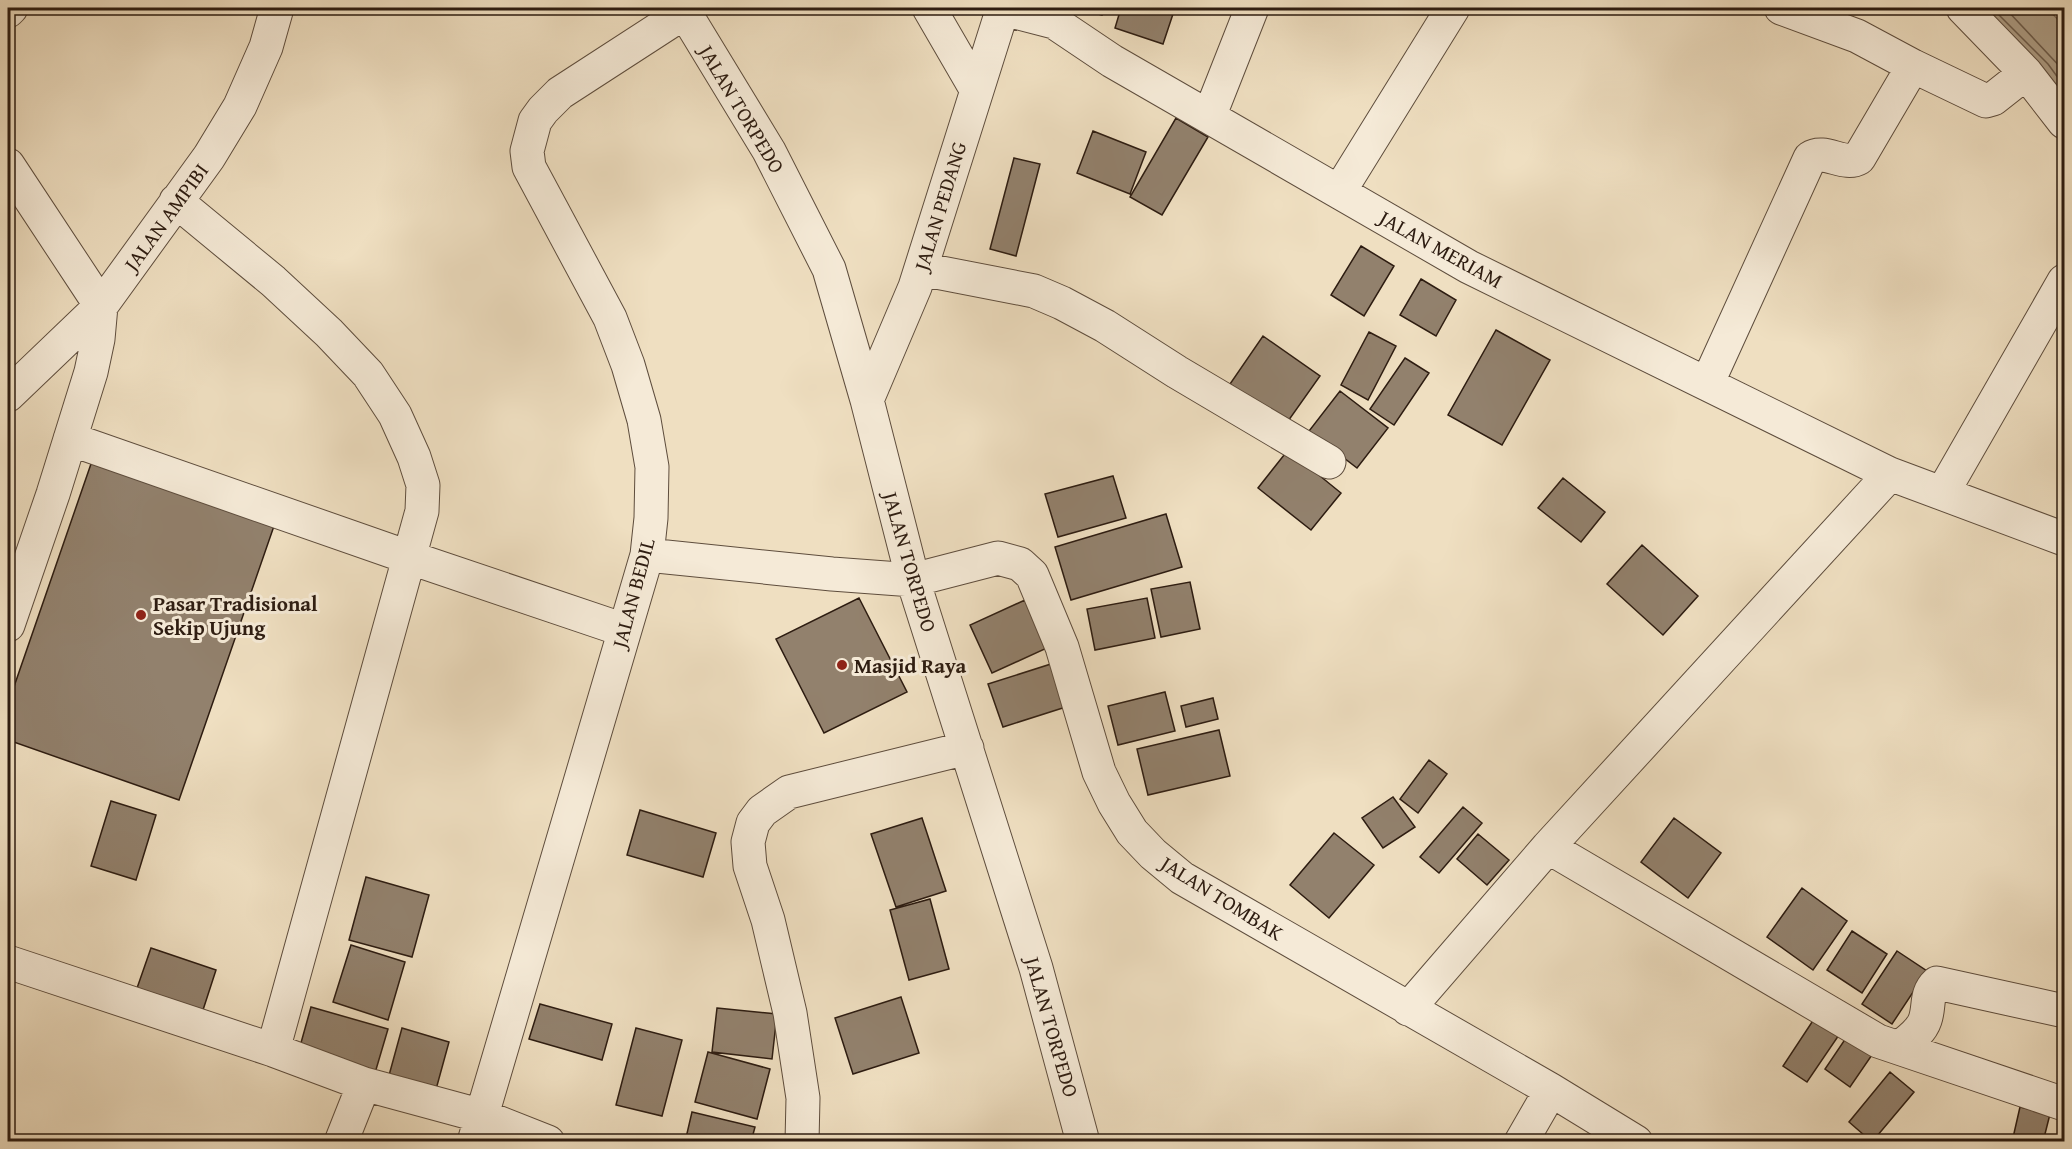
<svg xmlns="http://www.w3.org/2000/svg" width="2072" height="1149" viewBox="0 0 2072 1149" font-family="'Gentium Book Plus',serif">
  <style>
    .water { fill: #ad9d85; stroke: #7a6957; stroke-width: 1.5 }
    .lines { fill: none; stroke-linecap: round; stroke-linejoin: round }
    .shore { stroke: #6d5c4b; stroke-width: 1.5 }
    .building { fill: #92816d; stroke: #2d1c11; stroke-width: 1.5 }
    .minor-casing { stroke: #5e4d3d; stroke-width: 35 }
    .minor { stroke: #f5ead7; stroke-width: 33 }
    .poi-dot { fill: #8f2418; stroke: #f5ead7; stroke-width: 2 }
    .labels { text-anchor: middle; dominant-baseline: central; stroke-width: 6; stroke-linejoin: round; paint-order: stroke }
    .street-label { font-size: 21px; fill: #2d1c11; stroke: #f5ead7 }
    .poi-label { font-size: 21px; font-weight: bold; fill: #2d1c11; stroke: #f5ead7; text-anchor: start }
  </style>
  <rect width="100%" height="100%" fill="#efdfc1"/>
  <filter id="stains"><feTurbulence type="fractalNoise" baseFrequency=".00333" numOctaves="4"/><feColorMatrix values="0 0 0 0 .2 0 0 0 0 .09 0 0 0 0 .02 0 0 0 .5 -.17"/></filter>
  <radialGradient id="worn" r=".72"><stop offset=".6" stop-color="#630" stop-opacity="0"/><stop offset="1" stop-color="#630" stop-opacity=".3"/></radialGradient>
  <!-- water -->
  <path class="water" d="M 1973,8 L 2047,8 L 2064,26 L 2064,108 Z"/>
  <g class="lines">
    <!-- shore -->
    <path class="shore" d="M 1992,8 L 2048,64 L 2064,86
      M 2005,8 L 2064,71"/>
  </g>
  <!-- building -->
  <path class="building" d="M 1075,8 L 1104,8 L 1102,15 Z
    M 1121,8 L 1175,8 L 1163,44 L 1115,28 Z
    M 1176,118 L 1208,137 L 1162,215 L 1130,197 Z
    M 1093,131 L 1146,152 L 1130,194 L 1077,173 Z
    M 1014,158 L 1040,164 L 1016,256 L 990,249 Z
    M 1361,246 L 1394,266 L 1364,316 L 1331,295 Z
    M 1421,279 L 1456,300 L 1436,336 L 1400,315 Z
    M 1496,330 L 1550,360 L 1502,445 L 1448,415 Z
    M 1369,332 L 1396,346 L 1368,400 L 1341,385 Z
    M 1263,336 L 1320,376 L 1286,424 L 1230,384 Z
    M 1405,358 L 1429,373 L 1394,425 L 1370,409 Z
    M 1340,391 L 1388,428 L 1357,468 L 1309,431 Z
    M 1288,450 L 1341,493 L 1311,530 L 1258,488 Z
    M 92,461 L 274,526 L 179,800 L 8,740 L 8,704 Z
    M 1113,476 L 1126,518 L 1058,537 L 1045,494 Z
    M 1563,478 L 1605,512 L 1581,542 L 1538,508 Z
    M 1166,514 L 1182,567 L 1071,600 L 1055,547 Z
    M 1642,545 L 1698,596 L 1663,635 L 1607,584 Z
    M 1190,582 L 1200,629 L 1161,637 L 1151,589 Z
    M 859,598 L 907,692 L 824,733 L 776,639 Z
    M 1147,598 L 1155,638 L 1095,650 L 1087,609 Z
    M 1025,600 L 1047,648 L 992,673 L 970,625 Z
    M 1054,663 L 1069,706 L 1003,727 L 988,684 Z
    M 1165,692 L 1175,731 L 1118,745 L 1108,706 Z
    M 1213,698 L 1218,719 L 1186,727 L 1181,706 Z
    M 1219,730 L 1230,776 L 1148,795 L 1137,749 Z
    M 1429,760 L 1447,774 L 1418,813 L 1400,799 Z
    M 1393,797 L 1415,827 L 1383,848 L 1362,818 Z
    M 111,801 L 156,815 L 136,880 L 91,866 Z
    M 1463,807 L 1482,823 L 1439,873 L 1420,857 Z
    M 640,810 L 716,833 L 703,877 L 627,855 Z
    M 922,818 L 946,891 L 896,907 L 871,834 Z
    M 1674,818 L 1721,853 L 1688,898 L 1641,862 Z
    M 1334,833 L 1374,865 L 1329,918 L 1290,885 Z
    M 1478,834 L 1509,860 L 1487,885 L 1457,859 Z
    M 366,877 L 429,895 L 412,957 L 349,940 Z
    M 1802,888 L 1847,921 L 1813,970 L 1767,937 Z
    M 930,899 L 949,969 L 909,980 L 890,910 Z
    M 1852,931 L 1887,954 L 1862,993 L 1827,970 Z
    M 351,945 L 405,962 L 388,1020 L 333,1002 Z
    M 151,948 L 216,970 L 202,1013 L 136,991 Z
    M 1897,951 L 1927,971 L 1892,1024 L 1862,1004 Z
    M 901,997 L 919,1053 L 853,1074 L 835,1018 Z
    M 540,1004 L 612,1024 L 602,1060 L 529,1039 Z
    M 311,1007 L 388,1029 L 375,1073 L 299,1050 Z
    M 717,1008 L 777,1014 L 772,1059 L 712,1052 Z
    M 1816,1016 L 1841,1032 L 1807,1082 L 1783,1066 Z
    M 402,1028 L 449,1042 L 435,1093 L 388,1079 Z
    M 636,1028 L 682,1040 L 662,1116 L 616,1105 Z
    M 1848,1035 L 1874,1052 L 1850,1087 L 1825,1069 Z
    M 708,1052 L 770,1069 L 757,1119 L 695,1102 Z
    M 1890,1072 L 1914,1092 L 1872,1142 L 1849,1122 Z
    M 2020,1107 L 2050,1114 L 2043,1142 L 2012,1142 Z
    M 692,1112 L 755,1127 L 751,1142 L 685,1142 Z
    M 2063,1114 L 2064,1142 L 2058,1142 Z"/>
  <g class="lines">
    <defs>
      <path id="minor" d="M 682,8 L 769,151 L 829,269 L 867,400 L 913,580 L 1036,968 L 1083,1142
        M 929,8 L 976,89
        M 1781,8 L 1857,36 L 1913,66
        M 1963,8 L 2026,73 L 2064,122
        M 1003,9 L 1054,22 L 1112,61 L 1469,267 L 1890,474 L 2064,539
        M 8,11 L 11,8
        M 1209,117 L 1252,8
        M 8,165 L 101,306 L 98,339 L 91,372 L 53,494 L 8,625
        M 1339,192 L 1453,8
        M 176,201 L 273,281 L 329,333 L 368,374 L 395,415 L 414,457 L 423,485 L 422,511 L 273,1050
        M 921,269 L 1034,291 L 1062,303 L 1105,326 L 1177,372 L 1329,462
        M 1707,384 L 1810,158 C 1825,148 1844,167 1859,158 L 1913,66 L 1986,101 L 1993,99 L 2026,73
        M 8,395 L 101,306 L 209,157 L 240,106 L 266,47 L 277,8
        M 867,400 L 915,287 L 1003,8
        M 70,439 L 408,557 L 624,630
        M 1943,492 L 2064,281
        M 647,555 L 832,574 L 913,580 L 998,558 L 1020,564 L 1032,575 L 1062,647 L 1099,772 L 1114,803 L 1132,832 L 1153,854 L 1182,878 L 1551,1090 L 1636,1142
        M 1548,847 L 1878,1041 L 2064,1104
        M 8,962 L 273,1050 L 364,1084 L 482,1116 L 548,1142
        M 1408,1009 L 1548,847 L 1890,474
        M 1899,1048 C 1909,1040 1921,1032 1925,1020 C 1930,1006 1925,994 1937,983 L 2064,1011
        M 341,1142 L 364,1084
        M 474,1142 L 647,555 L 651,518 L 652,467 L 644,420 L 628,365 L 610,318 L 529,167 L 527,151 L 535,121 L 543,110 L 560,93 L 685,12
        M 802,1142 L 803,1098 L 790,1013 L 768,920 L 750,866 L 748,842 L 753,823 L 762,811 L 789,792 L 967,748
        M 1521,1142 L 1551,1090"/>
    </defs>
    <!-- minor casing -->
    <use href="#minor" class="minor-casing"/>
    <!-- minor -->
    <use href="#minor" class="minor"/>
  </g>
  <!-- markers -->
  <g class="poi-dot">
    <circle cx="141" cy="615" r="6"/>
    <circle cx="842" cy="665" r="6"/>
  </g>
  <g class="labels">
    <!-- street labels -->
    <g class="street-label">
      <text transform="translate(742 109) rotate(59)">JALAN TORPEDO</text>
      <text transform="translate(940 206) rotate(-73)">JALAN PEDANG</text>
      <text transform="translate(166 217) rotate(-54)">JALAN AMPIBI</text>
      <text transform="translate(1441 249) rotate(29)">JALAN MERIAM</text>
      <text transform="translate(910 562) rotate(74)">JALAN TORPEDO</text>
      <text transform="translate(633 593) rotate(-75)">JALAN BEDIL</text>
      <text transform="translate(1222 898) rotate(32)">JALAN TOMBAK</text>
      <text transform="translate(1052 1027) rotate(74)">JALAN TORPEDO</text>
    </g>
    <!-- poi labels -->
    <g class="poi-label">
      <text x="153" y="603">Pasar Tradisional<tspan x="153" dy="24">Sekip Ujung</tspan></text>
      <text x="854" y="665">Masjid Raya</text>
    </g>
  </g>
  <!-- margin -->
  <rect width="2072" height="1149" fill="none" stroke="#efdfc1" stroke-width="30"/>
  <rect x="9" y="9" width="2054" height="1131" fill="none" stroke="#2d1c11" stroke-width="3"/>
  <rect x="15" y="15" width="2042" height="1119" fill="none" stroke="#2d1c11" stroke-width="1.5"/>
  <rect width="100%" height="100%" filter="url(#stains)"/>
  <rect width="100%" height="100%" fill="url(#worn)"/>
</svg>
